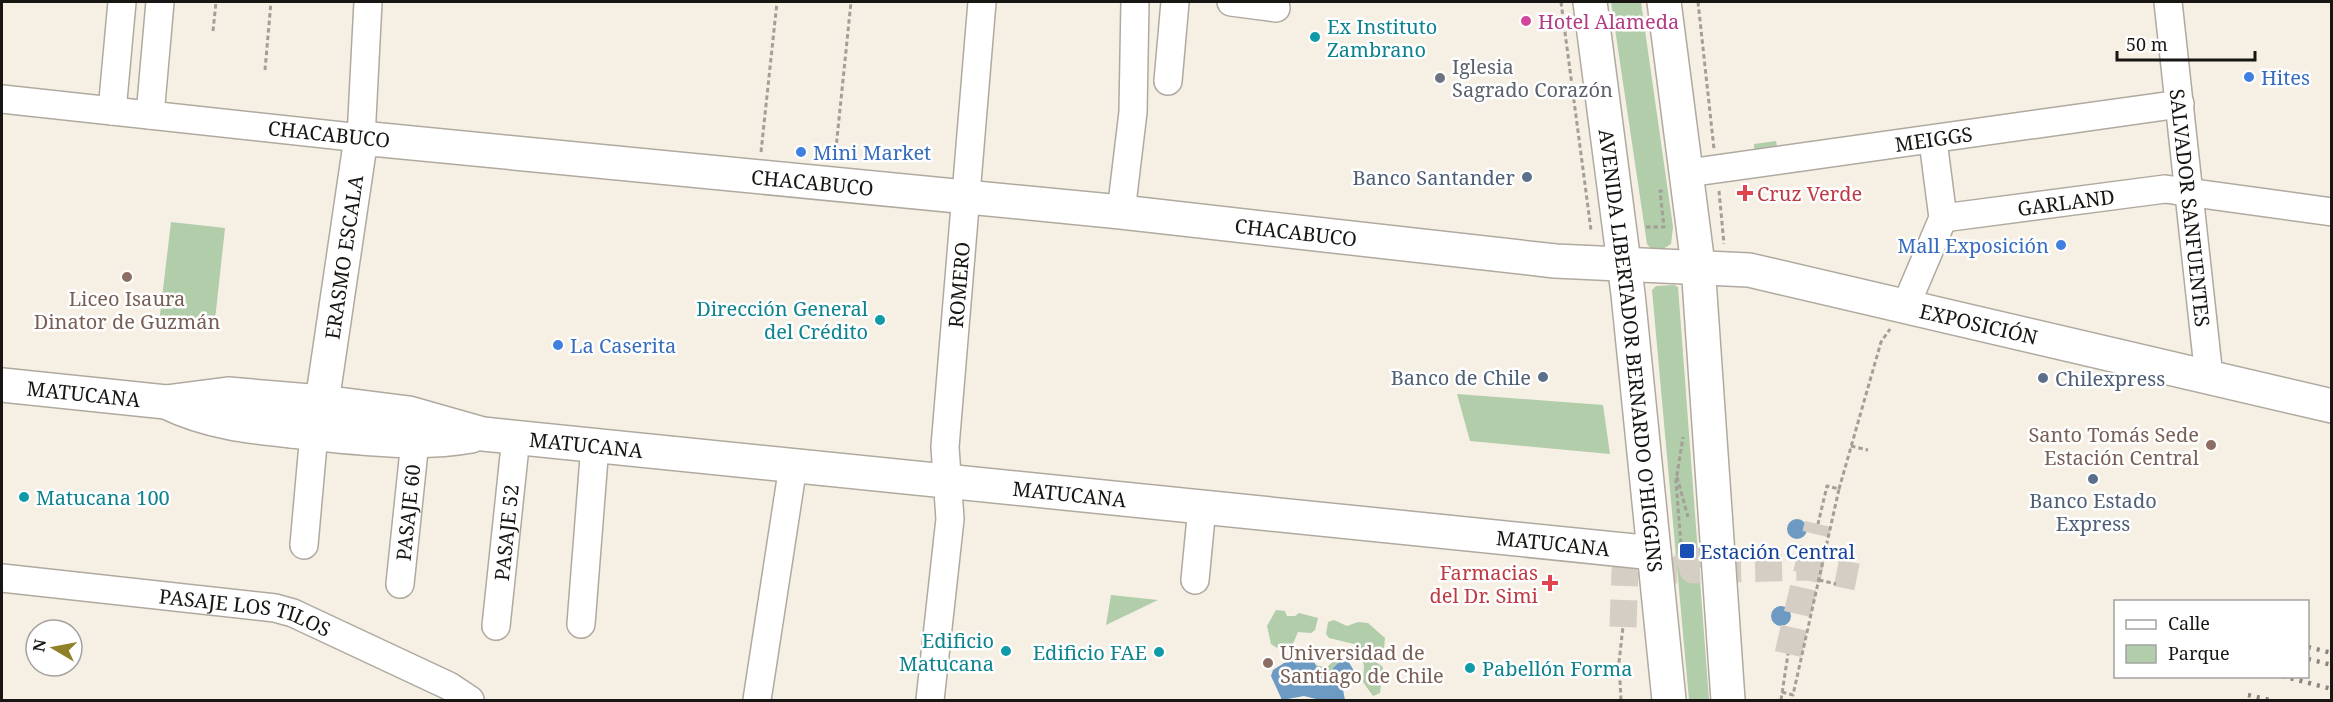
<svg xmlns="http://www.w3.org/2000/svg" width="2333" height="702" viewBox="0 0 2333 702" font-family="'Noto Serif',serif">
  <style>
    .green { fill: #b1cdaa }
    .water { fill: #6c9ac3 }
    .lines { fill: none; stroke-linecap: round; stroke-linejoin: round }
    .minor-tunnel { stroke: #d5cec4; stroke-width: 27; stroke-dasharray: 27 14; stroke-linecap: butt }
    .minor-casing { stroke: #b0a99f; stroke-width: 30 }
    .major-casing { stroke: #b0a99f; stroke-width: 36 }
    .path { stroke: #a39e96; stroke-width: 3; stroke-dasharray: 4.5 3; stroke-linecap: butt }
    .minor { stroke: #fff; stroke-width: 27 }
    .major { stroke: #fff; stroke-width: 33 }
    .rail { stroke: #89847d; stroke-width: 4.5; stroke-dasharray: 3 6; stroke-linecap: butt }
    .hotel-dot { fill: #d1479c; stroke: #fff; stroke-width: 2 }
    .culture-dot { fill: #0f9aa8; stroke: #fff; stroke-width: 2 }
    .shop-dot { fill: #3f7fe0; stroke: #fff; stroke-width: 2 }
    .worship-dot { fill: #6b7280; stroke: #fff; stroke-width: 2 }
    .service-dot { fill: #5c6f8a; stroke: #fff; stroke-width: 2 }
    .health-dot { fill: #e0444e; stroke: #fff; stroke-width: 2 }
    .education-dot { fill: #8d6e63; stroke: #fff; stroke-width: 2 }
    .transit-dot { fill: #1a4fb4; stroke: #fff; stroke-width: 2 }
    .labels { text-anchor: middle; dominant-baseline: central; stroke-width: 5; stroke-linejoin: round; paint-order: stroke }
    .hotel-label { font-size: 20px; fill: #b23c85; stroke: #fff; text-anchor: start }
    .culture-label { font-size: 20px; fill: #0d838f; stroke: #fff; text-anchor: start }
    .worship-label { font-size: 20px; fill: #5b616d; stroke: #fff; text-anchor: start }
    .shop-label { font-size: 20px; fill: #366cbe; stroke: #fff; text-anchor: start }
    .street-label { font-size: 20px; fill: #181612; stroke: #fff }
    .service-label { font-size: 20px; fill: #4e5e75; stroke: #fff; text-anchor: end }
    .health-label { font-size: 20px; fill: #be3a42; stroke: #fff; text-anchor: start }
    .education-label { font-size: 20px; fill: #785e54; stroke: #fff }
    .transit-label { font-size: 20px; fill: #164399; stroke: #fff; text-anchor: start }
  </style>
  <rect width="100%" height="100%" fill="#f6efe4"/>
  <!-- green -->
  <path class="green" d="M 1611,2 L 1641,2 L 1673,227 L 1671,244 L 1660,251 L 1651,249 L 1647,244 Z
    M 1776,141 L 1778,152 L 1755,155 L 1754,144 Z
    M 171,222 L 225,228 L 214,329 L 159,323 Z
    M 1674,285 L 1678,287 L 1709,700 L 1689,700 L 1652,290 L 1656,286 Z
    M 1457,394 L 1603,405 L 1610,454 L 1470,441 Z
    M 1111,595 L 1158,600 L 1106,625 Z
    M 1276,610 L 1285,611 L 1287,616 L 1295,616 L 1299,613 L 1318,618 L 1315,630 L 1311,633 L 1298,632 L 1292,646 C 1284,650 1279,650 1271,644 L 1267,626 Z
    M 1334,620 L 1347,626 L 1358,622 L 1368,623 L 1385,638 L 1384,648 L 1378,650 L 1376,662 L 1383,667 L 1380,693 L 1373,696 L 1363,682 L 1364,666 L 1358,645 L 1329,638 L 1326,634 L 1328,622 Z
    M 1337,658 L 1340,661 L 1326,675 L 1320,674 L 1313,662 L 1318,666 L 1327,667 Z"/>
  <!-- water -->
  <path class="water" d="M1787 529a10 10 0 1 1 20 0a10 10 0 1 1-20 0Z
    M1771 616a10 10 0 1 1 20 0a10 10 0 1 1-20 0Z
    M 1303,651 L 1309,652 L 1320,674 L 1326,675 L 1340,661 L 1347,659 L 1354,671 L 1342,685 L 1345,700 L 1320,700 L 1304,696 L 1282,700 L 1271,676 L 1273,670 Z"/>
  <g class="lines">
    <!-- minor-tunnel -->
    <path class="minor-tunnel" d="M 1687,551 L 1693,570 L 1808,567 L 1857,577
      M 1623,627 L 1625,571 L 1677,570
      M 1788,654 L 1818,524"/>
    <defs>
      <g id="minor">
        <path d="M 1231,2 L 1276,8"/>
        <path id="s1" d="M 2168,2 L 2209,377"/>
        <path d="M 1168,81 L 1175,2"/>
        <path d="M 2,99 L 361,138 L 368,2"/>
        <path d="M 112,111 L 122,2"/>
        <path d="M 150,115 L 160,2"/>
        <path id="s2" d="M 1688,173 L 2180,104"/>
        <path d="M 1121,212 L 1133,112 L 1135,2"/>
        <path id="s3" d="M 1943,218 L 2165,189 L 2332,212"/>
        <path d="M 1906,305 L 1943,218 L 1933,141"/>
        <path d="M 304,545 L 314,433"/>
        <path id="s4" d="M 2,578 L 275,608 L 293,613 L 449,686 L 470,700"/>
        <path d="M 1195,580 L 1202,507"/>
        <path id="s5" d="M 400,584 L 415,441"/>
        <path d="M 581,624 L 595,445"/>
        <path id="s6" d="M 496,626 L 516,437"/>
        <path d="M 757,700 L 793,466"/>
        <path id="s7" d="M 930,700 L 950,519 L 945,447 L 982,2"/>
      </g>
      <g id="major">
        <path id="s8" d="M 1590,2 L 1628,294 L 1669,700"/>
        <path d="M 1664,2 L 1698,265 L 1728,700"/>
        <path id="s9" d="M 2,385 L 166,402 L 228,394 L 322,402 L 409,413 L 483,434 L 1654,553"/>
        <path d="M 166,402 C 215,426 265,428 319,434 C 370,439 420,445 471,436"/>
        <path id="s10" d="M 291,431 L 313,417 L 322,402 L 361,138 L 1121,212 L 1555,261 L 1749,270 L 2332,406"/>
      </g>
    </defs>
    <!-- minor casing -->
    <use href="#minor" class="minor-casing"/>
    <!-- major casing -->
    <use href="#major" class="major-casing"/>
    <!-- path -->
    <path class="path" d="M 1561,2 L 1591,230
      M 1698,2 L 1714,149
      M 213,31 L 216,2
      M 265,70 L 271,2
      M 761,152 L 777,2
      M 835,158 L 851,2
      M 1719,191 L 1724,244
      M 1646,227 L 1664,227 L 1660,191 L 1663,191
      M 1851,446 L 1868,450
      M 1677,477 L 1688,517
      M 1839,489 L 1881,342 L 1890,329
      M 1682,558 L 1676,481 L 1683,437
      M 1819,580 L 1836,584
      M 1782,692 L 1793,695 L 1839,489 L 1827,486 L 1818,524
      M 1621,700 L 1619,662 L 1623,627
      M 1781,700 L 1788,654"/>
    <!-- minor -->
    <use href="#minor" class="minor"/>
    <!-- major -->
    <use href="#major" class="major"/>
    <!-- rail -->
    <path class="rail" d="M 2308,647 L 2332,653
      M 2308,659 L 2332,665
      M 2282,676 L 2332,689
      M 2248,695 L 2270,700"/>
  </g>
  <!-- markers -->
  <circle class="hotel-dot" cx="1526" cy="21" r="6"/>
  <g class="culture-dot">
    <circle cx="1315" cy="37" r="6"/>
    <circle cx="880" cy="320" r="6"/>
    <circle cx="24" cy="497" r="6"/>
    <circle cx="1006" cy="651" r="6"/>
    <circle cx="1159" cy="652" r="6"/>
    <circle cx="1470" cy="668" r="6"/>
  </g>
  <g class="shop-dot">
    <circle cx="2249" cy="77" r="6"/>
    <circle cx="801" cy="152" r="6"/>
    <circle cx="2061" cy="245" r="6"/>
    <circle cx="558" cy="345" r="6"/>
  </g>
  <circle class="worship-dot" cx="1440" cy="78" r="6"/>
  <g class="service-dot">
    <circle cx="1527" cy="177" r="6"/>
    <circle cx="1543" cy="377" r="6"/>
    <circle cx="2043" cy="378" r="6"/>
    <circle cx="2093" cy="479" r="6"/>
  </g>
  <g class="health-dot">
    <path d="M1742 184h6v6h6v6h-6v6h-6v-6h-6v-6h6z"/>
    <path d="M1547 574h6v6h6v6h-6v6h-6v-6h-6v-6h6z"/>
  </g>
  <g class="education-dot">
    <circle cx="127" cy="277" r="6"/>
    <circle cx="2211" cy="445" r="6"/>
    <circle cx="1268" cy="663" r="6"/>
  </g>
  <rect class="transit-dot" x="1679" y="543" width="16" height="16" rx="3"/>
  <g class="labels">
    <!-- hotel labels -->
    <g class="hotel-label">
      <text x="1538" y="21">Hotel Alameda</text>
    </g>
    <!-- culture labels -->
    <g class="culture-label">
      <text x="1327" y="26">Ex Instituto<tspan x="1327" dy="23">Zambrano</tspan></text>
      <text x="868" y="308" text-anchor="end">Dirección General<tspan x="868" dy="23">del Crédito</tspan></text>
      <text x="36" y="497">Matucana 100</text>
      <text x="994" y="640" text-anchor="end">Edificio<tspan x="994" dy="23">Matucana</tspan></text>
      <text x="1147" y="652" text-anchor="end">Edificio FAE</text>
      <text x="1482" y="668">Pabellón Forma</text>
    </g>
    <!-- worship labels -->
    <g class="worship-label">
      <text x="1452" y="66">Iglesia<tspan x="1452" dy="23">Sagrado Corazón</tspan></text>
    </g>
    <!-- shop labels -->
    <g class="shop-label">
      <text x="2261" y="77">Hites</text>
      <text x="813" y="152">Mini Market</text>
      <text x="2049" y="245" text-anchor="end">Mall Exposición</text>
      <text x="570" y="345">La Caserita</text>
    </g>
    <!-- street labels -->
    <g class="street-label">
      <text transform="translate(329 134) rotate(6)">CHACABUCO</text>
      <text stroke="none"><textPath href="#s2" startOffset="248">MEIGGS</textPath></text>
      <text stroke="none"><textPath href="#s10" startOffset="764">CHACABUCO</textPath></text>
      <text stroke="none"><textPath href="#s3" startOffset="124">GARLAND</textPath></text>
      <text stroke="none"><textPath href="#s1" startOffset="207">SALVADOR SANFUENTES</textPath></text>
      <text stroke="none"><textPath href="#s10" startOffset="1250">CHACABUCO</textPath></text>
      <text stroke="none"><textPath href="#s10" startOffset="190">ERASMO ESCALA</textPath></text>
      <text stroke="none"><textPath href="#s7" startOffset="417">ROMERO</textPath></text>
      <text stroke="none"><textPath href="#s10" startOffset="1941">EXPOSICIÓN</textPath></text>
      <text stroke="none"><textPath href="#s8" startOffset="351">AVENIDA LIBERTADOR BERNARDO O'HIGGINS</textPath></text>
      <text stroke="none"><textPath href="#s9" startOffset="82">MATUCANA</textPath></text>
      <text stroke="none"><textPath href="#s9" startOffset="590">MATUCANA</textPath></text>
      <text stroke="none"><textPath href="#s9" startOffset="1076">MATUCANA</textPath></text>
      <text stroke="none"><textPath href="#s5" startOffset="72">PASAJE 60</textPath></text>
      <text stroke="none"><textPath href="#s6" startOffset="94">PASAJE 52</textPath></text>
      <text stroke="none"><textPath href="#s9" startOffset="1562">MATUCANA</textPath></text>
      <text stroke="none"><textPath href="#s4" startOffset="246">PASAJE LOS TILOS</textPath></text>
    </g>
    <!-- service labels -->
    <g class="service-label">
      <text x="1515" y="177">Banco Santander</text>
      <text x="1531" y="377">Banco de Chile</text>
      <text x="2055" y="378" text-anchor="start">Chilexpress</text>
      <text x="2093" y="500" text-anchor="middle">Banco Estado<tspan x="2093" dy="23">Express</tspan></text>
    </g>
    <!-- health labels -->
    <g class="health-label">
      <text x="1757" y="193">Cruz Verde</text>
      <text x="1538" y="572" text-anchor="end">Farmacias<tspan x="1538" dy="23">del Dr. Simi</tspan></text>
    </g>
    <!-- education labels -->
    <g class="education-label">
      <text x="127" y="298">Liceo Isaura<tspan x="127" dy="23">Dinator de Guzmán</tspan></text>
      <text x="2199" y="434" text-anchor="end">Santo Tomás Sede<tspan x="2199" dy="23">Estación Central</tspan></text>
      <text x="1280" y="652" text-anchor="start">Universidad de<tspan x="1280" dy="23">Santiago de Chile</tspan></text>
    </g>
    <!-- transit labels -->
    <g class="transit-label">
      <text x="1700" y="551">Estación Central</text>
    </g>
  </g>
  <!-- border -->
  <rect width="2333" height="702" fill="none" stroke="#181612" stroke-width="6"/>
  <!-- legend -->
  <rect x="2114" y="600" width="195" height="78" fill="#ffffff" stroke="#a3a2a0" stroke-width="1.5"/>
  <rect x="2126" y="620" width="30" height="9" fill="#ffffff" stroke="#a3a2a0" stroke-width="1.5"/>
  <text x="2168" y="630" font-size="18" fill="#181612">Calle</text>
  <rect x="2126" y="645" width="30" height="18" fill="#b1cdaa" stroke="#a3a2a0" stroke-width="1.5"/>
  <text x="2168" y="660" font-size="18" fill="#181612">Parque</text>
  <!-- north arrow -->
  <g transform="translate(54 648) rotate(280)"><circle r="28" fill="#ffffff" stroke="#a3a2a0" stroke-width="1.5"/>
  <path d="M0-4.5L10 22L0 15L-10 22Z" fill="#908027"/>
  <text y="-9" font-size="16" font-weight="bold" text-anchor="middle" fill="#181612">N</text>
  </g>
  <!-- scale -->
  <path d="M2117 51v9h138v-9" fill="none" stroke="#181612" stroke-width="3"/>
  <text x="2126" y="51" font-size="18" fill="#181612" stroke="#ffffff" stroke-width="4.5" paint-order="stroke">50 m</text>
</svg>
